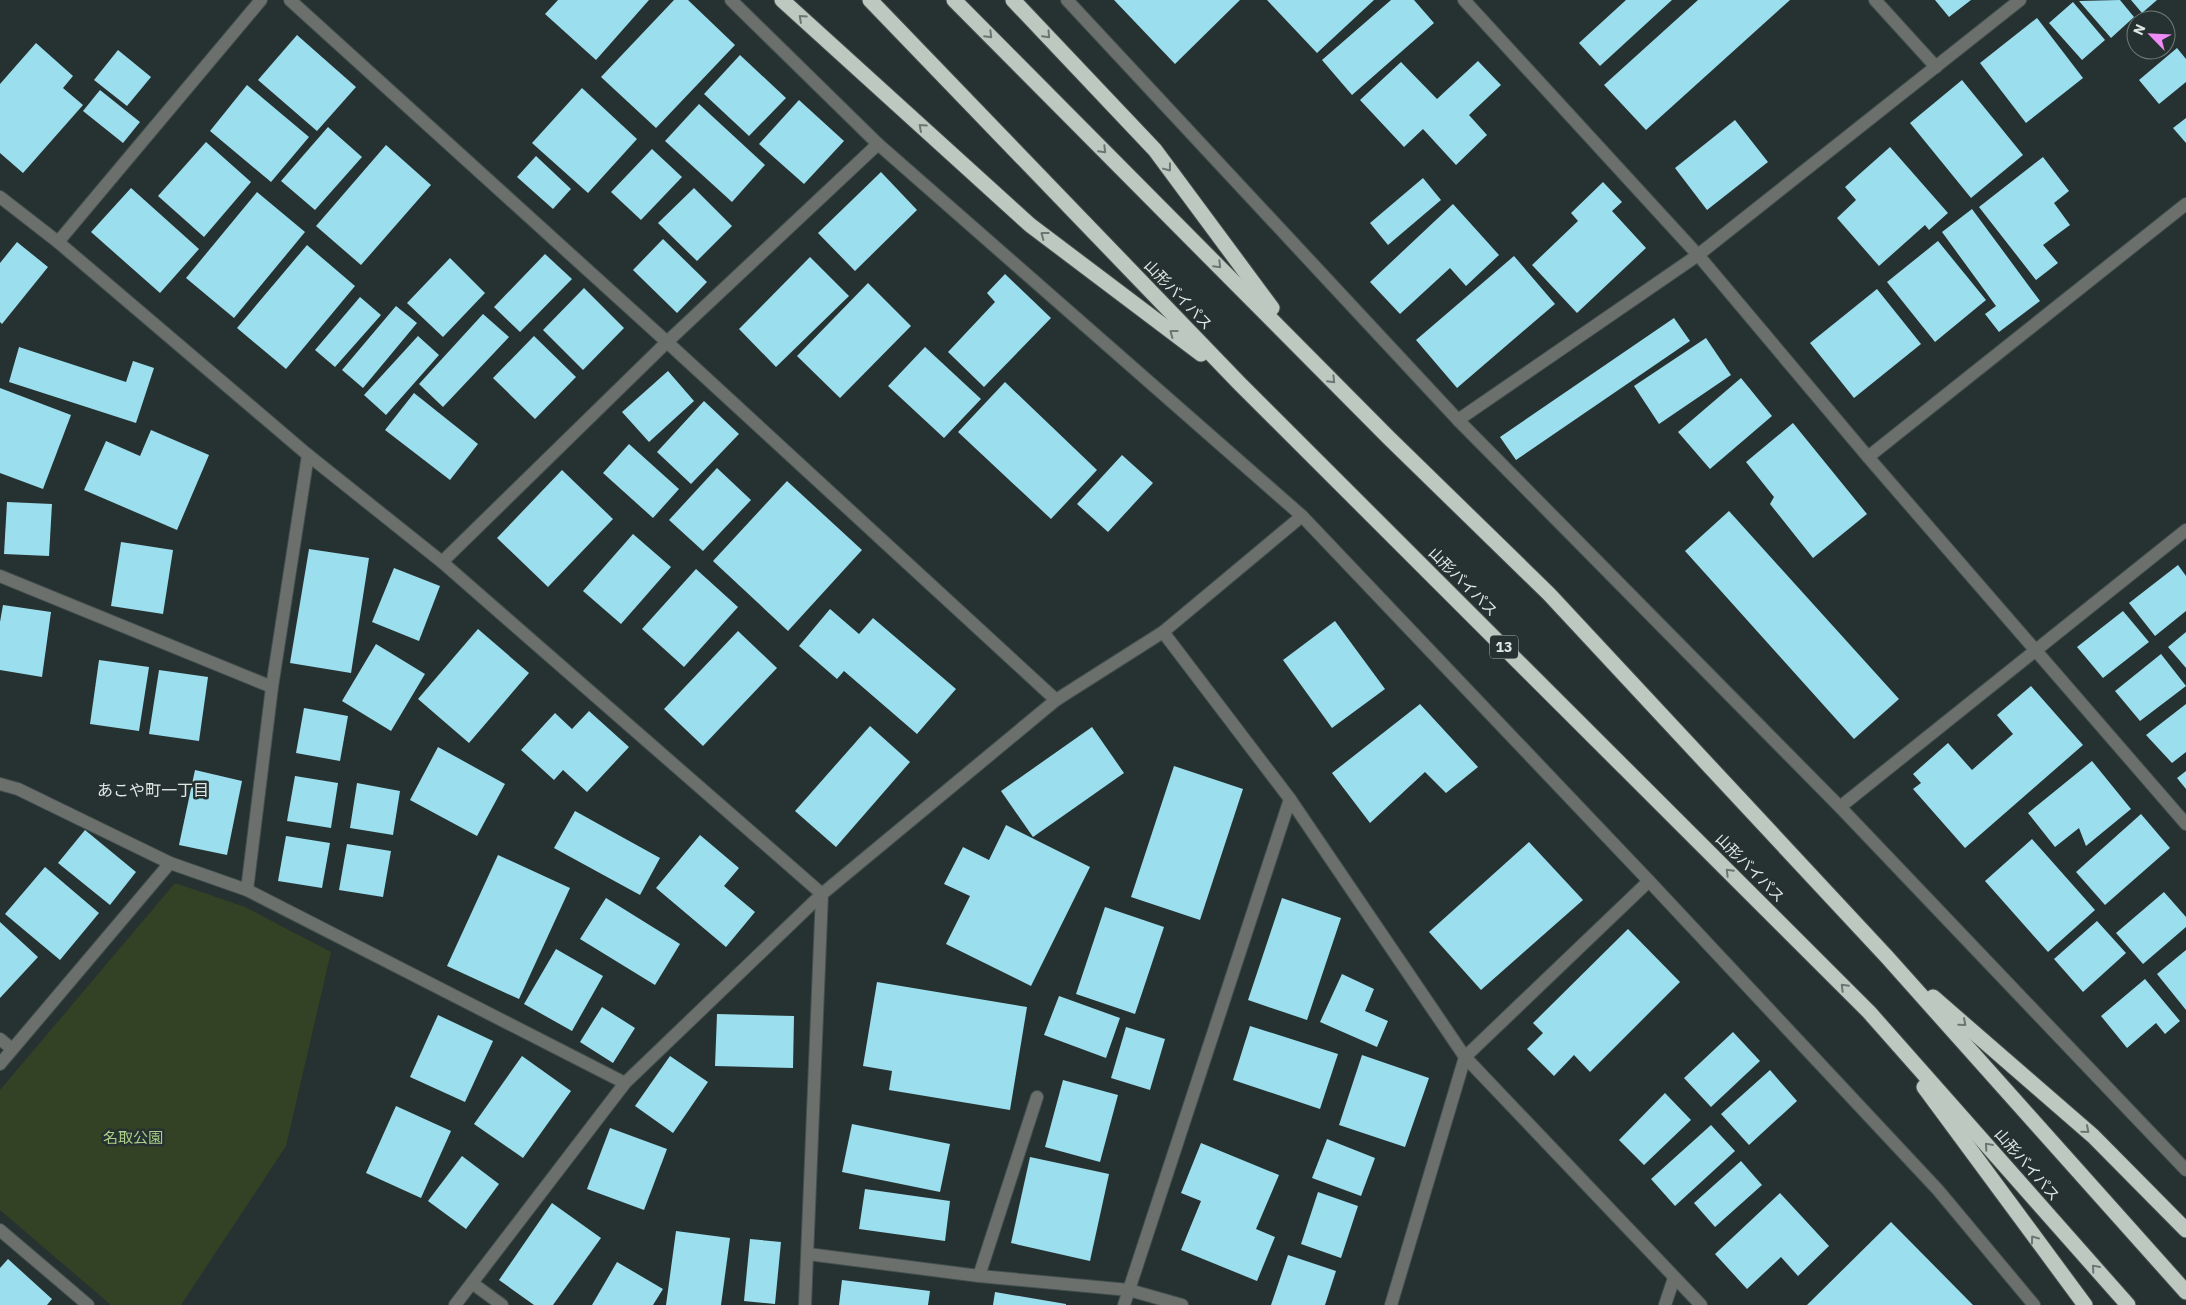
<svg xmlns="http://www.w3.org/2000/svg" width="2186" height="1305" viewBox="0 0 2186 1305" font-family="'IBM Plex Sans','Noto Sans JP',sans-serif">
<rect width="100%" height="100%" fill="#263231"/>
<!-- green -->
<polygon fill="#334125" points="175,883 245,907 331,952 286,1146 181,1305 111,1305 0,1210 0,1090"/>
<!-- building -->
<g fill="#9bdeee">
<polygon points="558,0 649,0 596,60 545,14"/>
<polygon points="674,0 688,0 735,45 656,128 601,77"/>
<polygon points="1114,0 1240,0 1175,64"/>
<polygon points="1267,0 1374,0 1317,53"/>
<polygon points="1391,0 1414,0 1434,23 1352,95 1322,60"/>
<polygon points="1626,0 1672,0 1600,66 1579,43"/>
<polygon points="1698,0 1790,0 1646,130 1604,85"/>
<polygon points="1935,0 1971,0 1949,17"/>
<polygon points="2120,0 2134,17 2111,38 2079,1"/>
<polygon points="2131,0 2157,0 2142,13"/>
<polygon points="2073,2 2105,40 2082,60 2049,23"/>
<polygon points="2037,18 2083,78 2026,123 1980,63"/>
<polygon points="297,35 356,87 317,131 258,80"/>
<polygon points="36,43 73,76 63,88 83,105 23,173 0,153 0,84"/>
<polygon points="2177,48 2186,59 2186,82 2159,104 2139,80"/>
<polygon points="118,50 151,77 127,106 94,80"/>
<polygon points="740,55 786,98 749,136 704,94"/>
<polygon points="1478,61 1501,85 1469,115 1487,135 1456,165 1423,129 1404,147 1360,100 1401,62 1437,99"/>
<polygon points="1962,80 2023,155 1971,198 1910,123"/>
<polygon points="247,85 309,137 271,182 210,131"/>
<polygon points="582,88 637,139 588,193 532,143"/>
<polygon points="100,90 140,122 123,143 83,111"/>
<polygon points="799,100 844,141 804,184 759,144"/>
<polygon points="699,104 765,165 732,202 665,141"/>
<polygon points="2186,118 2186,143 2173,128"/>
<polygon points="1735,120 1768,162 1707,210 1675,168"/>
<polygon points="328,127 362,157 315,210 281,181"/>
<polygon points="206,142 251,182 204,237 158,196"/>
<polygon points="386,145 431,185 361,265 316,226"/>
<polygon points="1890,147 1948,213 1929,230 1925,225 1879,266 1837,218 1856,200 1845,187"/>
<polygon points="652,149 682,177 641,220 611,192"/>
<polygon points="536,156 571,189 553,209 517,177"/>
<polygon points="2043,157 2069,191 2054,203 2070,225 2043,245 2058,263 2036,280 1979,207"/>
<polygon points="881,172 917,210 855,271 818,233"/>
<polygon points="1423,178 1441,200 1388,245 1370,223"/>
<polygon points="1603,182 1622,202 1612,211 1646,248 1577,313 1532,265 1578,221 1571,213"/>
<polygon points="131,188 199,249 160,293 91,232"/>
<polygon points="694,188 732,226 697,261 658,223"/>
<polygon points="257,192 305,232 234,318 186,278"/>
<polygon points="1453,204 1499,255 1466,286 1450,268 1400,314 1370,282"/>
<polygon points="1972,209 2040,301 1999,332 1985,314 1996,306 1942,232"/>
<polygon points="663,239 707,282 677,313 633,270"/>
<polygon points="1938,241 1986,300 1935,342 1887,282"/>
<polygon points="17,242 48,267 2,324 0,322 0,263"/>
<polygon points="307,245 355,286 286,369 237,328"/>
<polygon points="545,254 572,279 520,332 494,307"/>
<polygon points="1514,256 1555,304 1457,388 1416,340"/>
<polygon points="810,257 849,296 776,367 739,329"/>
<polygon points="450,258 485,293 443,337 407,303"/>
<polygon points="1005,274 1051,318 984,387 948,352 995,302 987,293"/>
<polygon points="868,283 911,326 840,398 797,356"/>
<polygon points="584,288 624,328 583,370 543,330"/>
<polygon points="1877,289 1921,344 1854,398 1810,343"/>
<polygon points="360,297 381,315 335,367 315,350"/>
<polygon points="396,306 417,323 363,388 342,370"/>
<polygon points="483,314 509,337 443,407 419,384"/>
<polygon points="1674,318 1690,341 1516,460 1500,437"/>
<polygon points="418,336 439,355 386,415 364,395"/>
<polygon points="534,336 576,377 535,419 493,378"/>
<polygon points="1706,338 1731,375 1659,424 1634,386"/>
<polygon points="19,347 126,382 133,361 154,368 136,423 9,382"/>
<polygon points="925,347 981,399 944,438 888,386"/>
<polygon points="668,371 694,401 649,442 622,412"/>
<polygon points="1741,378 1772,416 1710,469 1678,432"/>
<polygon points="1005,382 1097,470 1051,519 958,432"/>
<polygon points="0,388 71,415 43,489 0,473"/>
<polygon points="414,393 478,444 450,480 385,430"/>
<polygon points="704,401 739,434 691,484 657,452"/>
<polygon points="1793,423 1867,514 1813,558 1770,504 1774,497 1746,462"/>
<polygon points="151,430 209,455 177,530 84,490 106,441 140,456"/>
<polygon points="629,444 679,489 653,518 603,473"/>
<polygon points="1122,455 1153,483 1108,532 1077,504"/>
<polygon points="717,468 751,500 703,551 669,520"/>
<polygon points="562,470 613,519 548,587 497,538"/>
<polygon points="787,481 862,550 788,631 713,561"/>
<polygon points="7,502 52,504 49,556 4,554"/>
<polygon points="1729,511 1899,699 1854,739 1685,551"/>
<polygon points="633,534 671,567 621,624 583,591"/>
<polygon points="121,542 173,550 163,614 111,606"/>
<polygon points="309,549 369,558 351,673 290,663"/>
<polygon points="2178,565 2186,576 2186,611 2155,636 2129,603"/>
<polygon points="394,568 440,586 419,641 372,622"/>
<polygon points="696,569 738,607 684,667 642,629"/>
<polygon points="3,605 51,612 42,677 0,670 0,622"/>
<polygon points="830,609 859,634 873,618 956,689 917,734 844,671 837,679 799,646"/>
<polygon points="2123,611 2149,642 2103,678 2077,647"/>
<polygon points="1335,621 1385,689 1332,728 1283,660"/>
<polygon points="478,629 529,673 469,743 418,699"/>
<polygon points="738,631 777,668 703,746 664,709"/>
<polygon points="2186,632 2186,668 2168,647"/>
<polygon points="376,644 425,674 391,731 342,701"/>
<polygon points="2161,654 2186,686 2140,721 2115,691"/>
<polygon points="99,660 149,667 139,731 90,724"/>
<polygon points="159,670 208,677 199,741 149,734"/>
<polygon points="2031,686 2083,745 1965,848 1913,789 1921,783 1913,774 1948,743 1972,770 2013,734 1997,715"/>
<polygon points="1420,704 1478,767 1446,793 1425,772 1370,823 1332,773"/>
<polygon points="2186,704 2186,752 2172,763 2146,735"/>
<polygon points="304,708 348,716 340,761 296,753"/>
<polygon points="589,711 629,747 587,792 563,770 554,780 521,750 555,713 572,729"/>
<polygon points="870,726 910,762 836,847 795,811"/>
<polygon points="1092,727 1124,773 1033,837 1001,791"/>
<polygon points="438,747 505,784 477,836 410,800"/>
<polygon points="2092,761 2131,809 2086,846 2079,828 2055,847 2028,813"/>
<polygon points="1174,766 1243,789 1200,920 1131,897"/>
<polygon points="195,770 242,781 227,855 179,845"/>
<polygon points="2186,771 2186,789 2177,778"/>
<polygon points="295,776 338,783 331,828 287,821"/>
<polygon points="357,783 400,791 393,835 350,828"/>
<polygon points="575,811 660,858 640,895 554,848"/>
<polygon points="2141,814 2170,848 2105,905 2076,872"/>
<polygon points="1006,825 1090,867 1031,986 946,944 970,896 944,884 963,847 989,860"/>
<polygon points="85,830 136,872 110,905 58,863"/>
<polygon points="700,835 739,868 724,886 755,912 726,947 656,888"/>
<polygon points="286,836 330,843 322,888 278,881"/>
<polygon points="2032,839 2095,910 2048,952 1985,881"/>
<polygon points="1529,842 1583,900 1481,990 1429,932"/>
<polygon points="347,844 391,851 383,897 339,890"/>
<polygon points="498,855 570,888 519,999 447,966"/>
<polygon points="45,867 99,913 60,960 5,914"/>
<polygon points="2164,892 2186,917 2186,927 2143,964 2116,933"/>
<polygon points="606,898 680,944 655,985 580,939"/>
<polygon points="1282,898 1341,918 1307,1020 1248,1000"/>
<polygon points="1105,907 1164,927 1135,1014 1076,994"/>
<polygon points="2097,921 2126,953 2083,992 2054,959"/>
<polygon points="0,922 38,957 0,998"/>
<polygon points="1628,929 1680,982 1590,1072 1574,1055 1554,1076 1527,1049 1543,1033 1533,1023"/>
<polygon points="556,949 603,976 572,1031 524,1004"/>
<polygon points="2186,950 2186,1010 2157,974"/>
<polygon points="1342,974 1374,989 1365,1011 1388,1021 1377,1047 1320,1022"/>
<polygon points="2145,979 2180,1021 2165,1034 2156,1023 2127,1048 2101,1016"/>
<polygon points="877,982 1027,1007 1010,1110 889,1090 892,1071 863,1066"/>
<polygon points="1059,996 1120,1018 1106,1058 1044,1035"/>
<polygon points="602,1007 635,1028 613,1063 580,1042"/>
<polygon points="717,1014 794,1016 793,1068 715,1066"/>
<polygon points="438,1015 493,1041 465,1102 410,1077"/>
<polygon points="1250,1026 1338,1054 1320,1109 1233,1080"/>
<polygon points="1126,1027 1165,1039 1150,1090 1111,1078"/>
<polygon points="1733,1032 1760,1061 1711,1107 1684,1078"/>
<polygon points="1362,1055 1429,1078 1405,1147 1339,1125"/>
<polygon points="522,1056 571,1091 523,1158 474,1124"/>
<polygon points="670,1056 708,1082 673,1133 635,1106"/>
<polygon points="1770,1070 1797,1101 1749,1145 1721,1114"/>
<polygon points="1063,1080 1118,1095 1100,1162 1045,1147"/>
<polygon points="1665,1093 1691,1120 1644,1165 1619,1140"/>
<polygon points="396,1106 451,1131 421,1198 366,1173"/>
<polygon points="852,1124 950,1144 940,1192 842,1172"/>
<polygon points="1711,1125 1735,1151 1675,1206 1651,1179"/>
<polygon points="610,1128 667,1149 644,1210 587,1189"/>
<polygon points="1327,1139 1375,1158 1361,1196 1312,1178"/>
<polygon points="1201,1143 1279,1175 1256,1229 1275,1237 1257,1281 1181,1250 1201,1201 1181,1193"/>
<polygon points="462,1156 499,1184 466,1229 428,1201"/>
<polygon points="1030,1157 1109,1174 1090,1261 1011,1243"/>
<polygon points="1741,1161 1762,1185 1715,1227 1694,1203"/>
<polygon points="865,1189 950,1201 945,1241 859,1229"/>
<polygon points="1318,1192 1358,1206 1341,1258 1301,1244"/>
<polygon points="1780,1193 1829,1246 1798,1276 1781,1257 1747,1289 1715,1254"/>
<polygon points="552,1203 601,1238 553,1305 534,1305 499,1280"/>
<polygon points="1891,1222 1973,1305 1807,1305"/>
<polygon points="676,1231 730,1238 721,1305 666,1305"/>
<polygon points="750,1239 781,1242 775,1304 744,1301"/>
<polygon points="1288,1255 1336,1271 1325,1305 1271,1305"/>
<polygon points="8,1259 52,1299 47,1305 0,1305 0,1268"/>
<polygon points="617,1262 663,1289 653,1305 592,1305"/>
<polygon points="842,1280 930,1291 928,1305 839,1305"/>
<polygon points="995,1292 1066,1304 1066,1305 993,1305"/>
</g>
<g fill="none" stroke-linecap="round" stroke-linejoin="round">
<defs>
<g id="lane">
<polyline points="1464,0 1698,255 1868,457 2186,824"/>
<polyline points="1875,0 1936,67"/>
<polyline points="1868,457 2186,204"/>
<polyline points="0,576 272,687"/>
<polyline points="0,784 18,789 170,863 247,890 625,1083"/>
<polyline points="1840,807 2186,530"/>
<polyline points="247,890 272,687 308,455"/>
<polyline points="0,1039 12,1049"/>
<polyline points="0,1064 170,863"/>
<polyline points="0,1230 88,1305"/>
<polyline points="808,1254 979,1276 1129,1290 1182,1305"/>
<polyline points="979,1276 1037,1097"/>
<polyline points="472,1283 502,1305"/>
<polyline points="455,1305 625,1083 822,894"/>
<polyline points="805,1305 822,894"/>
<polyline points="1124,1305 1290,799"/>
<polyline points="1391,1305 1465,1057 1649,881"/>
</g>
<g id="street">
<polyline points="290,0 667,342 1056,700"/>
<polyline points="731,0 878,144 1302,516 1649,881 1938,1190 2034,1305"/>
<polyline points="1067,0 1458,420 1840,807 2186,1170"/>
<polyline points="0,197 58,242 308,455 442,562 822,894 1056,700 1163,632 1302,516"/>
<polyline points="58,242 261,0"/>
<polyline points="1458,420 1698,255 2020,0"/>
<polyline points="442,562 667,342 878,144"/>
<polyline points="1163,632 1290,799 1465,1057 1701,1305"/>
<polyline points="1665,1305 1674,1278"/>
</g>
<g id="highway">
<polyline points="782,0 1030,225 1201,354"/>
<polyline points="870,0 1240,384 1869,1012 2128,1305"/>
<polyline points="954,0 1389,438 1549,594 1887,957 2186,1292"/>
<polyline points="1013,0 1155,150 1272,308"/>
<polyline points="1933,997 2093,1136 2186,1230"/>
<polyline points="1924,1087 2085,1305"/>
</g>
</defs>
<!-- lane casing -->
<use href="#lane" stroke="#444f4e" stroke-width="14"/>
<!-- street casing -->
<use href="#street" stroke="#444f4e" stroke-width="14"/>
<!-- highway casing -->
<use href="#highway" stroke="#444f4e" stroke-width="17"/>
<!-- lane -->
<use href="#lane" stroke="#6b706d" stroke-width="12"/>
<!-- street -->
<use href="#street" stroke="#6b706d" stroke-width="12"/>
<!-- highway -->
<use href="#highway" stroke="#bdc8c1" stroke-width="15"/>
</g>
<!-- one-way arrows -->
<defs><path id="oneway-chevron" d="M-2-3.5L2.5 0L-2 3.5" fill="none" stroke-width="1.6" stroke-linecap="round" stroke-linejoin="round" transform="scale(1.25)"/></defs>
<g stroke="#6a7672">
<use href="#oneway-chevron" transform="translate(802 18) rotate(-138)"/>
<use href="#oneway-chevron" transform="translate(989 35) rotate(45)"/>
<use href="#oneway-chevron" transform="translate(1047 35) rotate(47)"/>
<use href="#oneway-chevron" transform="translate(922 127) rotate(-138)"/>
<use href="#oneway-chevron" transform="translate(1103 150) rotate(45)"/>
<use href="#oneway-chevron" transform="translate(1168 168) rotate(53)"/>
<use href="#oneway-chevron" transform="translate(1044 235) rotate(-143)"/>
<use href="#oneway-chevron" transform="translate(1218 265) rotate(45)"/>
<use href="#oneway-chevron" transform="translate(1173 333) rotate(-143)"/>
<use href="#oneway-chevron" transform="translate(1332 380) rotate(46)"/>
<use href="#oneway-chevron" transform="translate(1729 872) rotate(-135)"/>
<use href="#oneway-chevron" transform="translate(1844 987) rotate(-135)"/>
<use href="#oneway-chevron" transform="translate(1963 1023) rotate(41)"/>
<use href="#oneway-chevron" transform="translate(2086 1130) rotate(41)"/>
<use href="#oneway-chevron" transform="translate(1988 1146) rotate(-131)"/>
<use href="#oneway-chevron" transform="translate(2034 1239) rotate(-126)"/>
<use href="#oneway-chevron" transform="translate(2095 1268) rotate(-131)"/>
</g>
<g text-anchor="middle" stroke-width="5" stroke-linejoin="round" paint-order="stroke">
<!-- shield labels -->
<rect fill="#263231" stroke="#a8b1b0" stroke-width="1" x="1490" y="635.5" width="28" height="23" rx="4"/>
<g font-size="14" font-weight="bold" fill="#e0e8e6">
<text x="1504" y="652">13</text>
</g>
<!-- street labels -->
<g font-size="15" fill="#e0e8e6" stroke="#263231">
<text transform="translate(1178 295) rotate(46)" y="5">山形バイパス</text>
<text transform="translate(1463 582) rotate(45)" y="5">山形バイパス</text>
<text transform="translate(1750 868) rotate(45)" y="5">山形バイパス</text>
<text transform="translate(2027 1165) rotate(49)" y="5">山形バイパス</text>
</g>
<!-- park labels -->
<g font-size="15" fill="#abce88" stroke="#263231">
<text x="133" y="1143">名取公園</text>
</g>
<!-- neighbourhood labels -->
<g font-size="16" fill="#e0e8e6" stroke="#263231">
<text x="153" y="796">あこや町一丁目</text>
</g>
</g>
<!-- north arrow -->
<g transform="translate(2151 35) rotate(294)"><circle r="24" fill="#263231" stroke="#707b79"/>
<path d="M0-4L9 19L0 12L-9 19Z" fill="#ef8bf7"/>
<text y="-8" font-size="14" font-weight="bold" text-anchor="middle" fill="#e0e8e6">N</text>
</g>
</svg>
